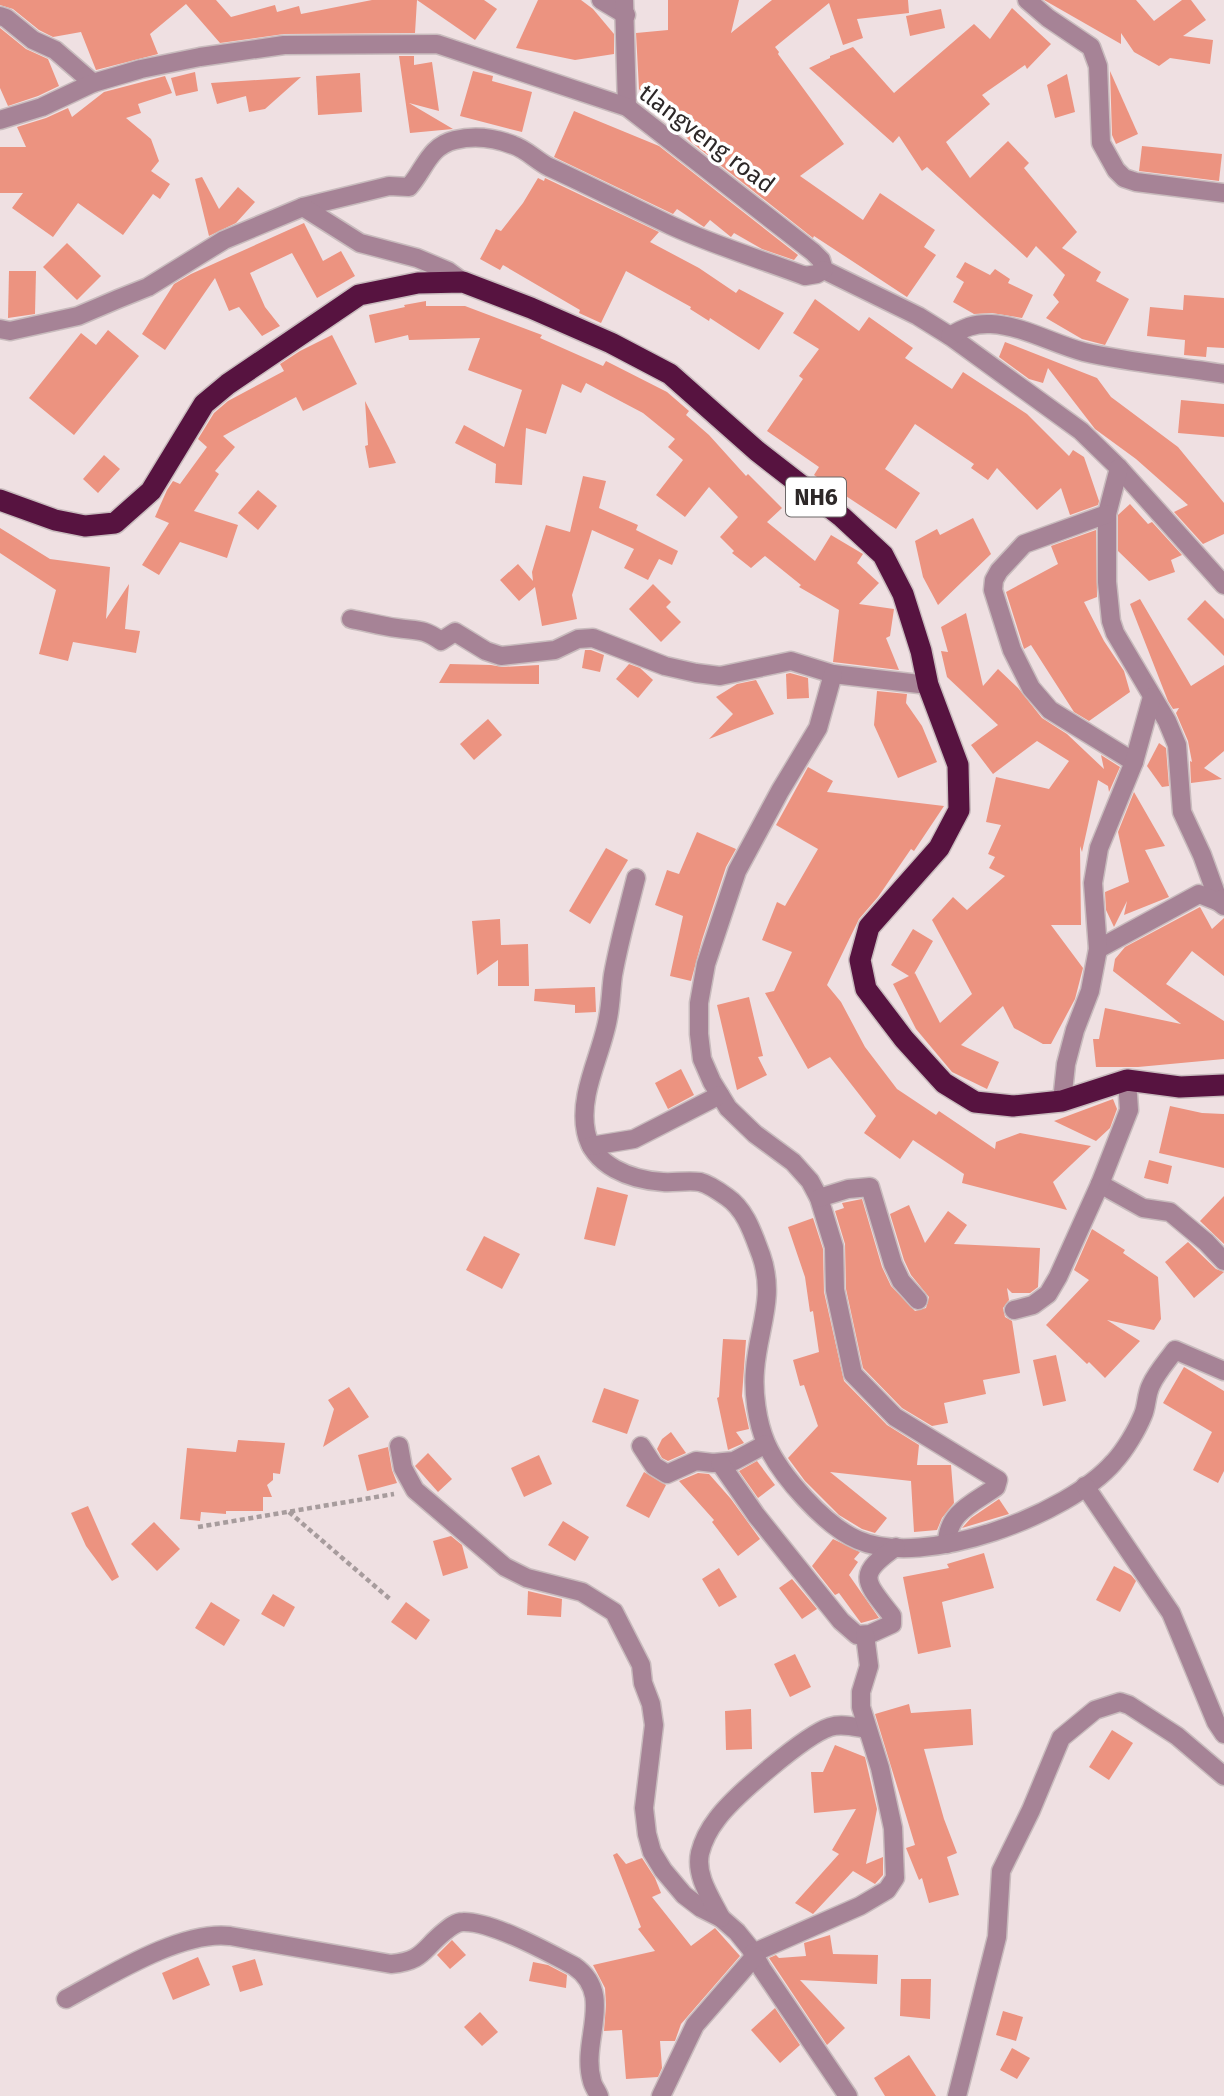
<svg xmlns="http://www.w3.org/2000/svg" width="1224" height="2096" viewBox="0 0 1224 2096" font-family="'Fira Sans',sans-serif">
<rect width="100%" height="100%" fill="#efe0e2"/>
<!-- building -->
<g fill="#ec9380">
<polygon points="0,0 216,0 231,17 275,5 277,12 299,6 301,14 372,0 417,0 415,33 284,34 220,43 186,4 150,34 158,54 96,70 81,32 53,37 39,30 13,9 0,5"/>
<polygon points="417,0 484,0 497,9 475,40"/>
<polygon points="538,0 581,0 593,9 614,34 614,54 575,60 516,48"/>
<polygon points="668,0 739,0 731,33 772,0 908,0 909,13 857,19 863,38 843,45 829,3 775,47 779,52 778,54 844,144 800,176 863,220 880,193 935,230 924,247 936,255 907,297 814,236 813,238 691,142 677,128 686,119 658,89 648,99 639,89 636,33 668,30"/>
<polygon points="1044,0 1136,0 1154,21 1182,0 1191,0 1206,20 1183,36 1213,40 1210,64 1170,58 1159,66 1134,52 1121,33 1121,44"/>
<polygon points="1012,8 1051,44 1027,69 1025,65 982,95 990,104 946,142 970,178 1008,141 1029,163 1024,168 1077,232 1062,248 1101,272 1096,281 1129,299 1105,345 1082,339 1046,318 1059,302 1053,295 1065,275 1036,246 1027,258 927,167 922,171 899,136 893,143 809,68 830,58 830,56 853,47 894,93 974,24 990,39"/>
<polygon points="941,9 945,28 910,36 906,16"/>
<polygon points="0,28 26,49 48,59 59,86 38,96 8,106 0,88"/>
<polygon points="399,56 414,56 414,65 432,62 439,111 409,103 453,129 410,133"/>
<polygon points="473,71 493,76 492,81 532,92 522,132 460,116"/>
<polygon points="1110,71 1138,134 1116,144 1112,135"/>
<polygon points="195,72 198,91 176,96 171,78"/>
<polygon points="360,73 362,112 318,115 316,76"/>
<polygon points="1067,74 1075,112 1055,118 1047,85"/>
<polygon points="165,76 172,93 138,104 141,113 126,118 151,139 159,161 151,171 170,184 160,199 153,194 123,235 78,203 53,237 12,208 23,193 0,193 0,147 26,147 17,127 46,118 68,108 72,117 104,92"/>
<polygon points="301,77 265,109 249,112 246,96 217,104 211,83"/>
<polygon points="574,111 659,146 798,255 794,260 762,249 734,233 731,237 710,220 704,227 677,209 673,214 554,157"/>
<polygon points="1142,146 1222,154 1219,181 1139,171"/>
<polygon points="202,177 219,209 238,187 255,202 236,223 209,236 195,179"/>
<polygon points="538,178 544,181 545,178 659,232 650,242 699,268 736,293 739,289 784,313 759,350 710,318 709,321 690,309 691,307 626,271 601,323 579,313 580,310 503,265 500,270 480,259 496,229 501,231 523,203"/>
<polygon points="304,223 323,261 341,251 355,276 317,298 292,253 250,273 265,307 280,326 262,336 239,307 229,311 215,278 165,350 142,334 174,284 191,274"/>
<polygon points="67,243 101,276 77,300 43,267"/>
<polygon points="965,262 990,275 995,269 1010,279 1008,283 1033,295 1022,318 992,313 974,314 953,302 964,282 956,277"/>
<polygon points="9,271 36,271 35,314 8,318"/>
<polygon points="1184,295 1224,298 1224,348 1207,347 1206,357 1184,355 1185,340 1147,336 1150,307 1183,310"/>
<polygon points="815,299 859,331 869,317 913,348 905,358 952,389 963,372 1027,414 1069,456 1073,450 1084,457 1099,501 1098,505 1070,515 1061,488 1037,510 997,468 988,480 971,468 974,464 915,424 885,469 920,493 896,529 814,475 819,467 767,431 803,379 799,376 819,349 793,333"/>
<polygon points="426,301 426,306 465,306 542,335 540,338 603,366 606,361 667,392 689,411 686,415 709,435 746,476 748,474 782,508 767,522 815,561 831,535 863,554 857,563 879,583 859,604 894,609 890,636 886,638 899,670 833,662 839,610 799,587 801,585 765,556 751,568 732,553 734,551 720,537 738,517 709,487 685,517 656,495 683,460 668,447 675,439 643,413 586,383 581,393 562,384 546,434 526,428 522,485 495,483 496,464 455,443 464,425 504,447 522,390 468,370 480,338 409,340 408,335 375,343 369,315 405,307 404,305"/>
<polygon points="108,330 139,356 74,435 29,398 81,333 96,345"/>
<polygon points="332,335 357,384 303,411 296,397 223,436 235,447 215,471 219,474 194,511 238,525 227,558 180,542 159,575 142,565 169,523 155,517 167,490 173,481 180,484 207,447 198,439 214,413 228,401 284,371 280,364 300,351"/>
<polygon points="1005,342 1097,378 1111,397 1178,447 1224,503 1224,534 1203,544 1174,512 1188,505 1136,459 1095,429 1048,368 1043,383 1029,379 999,357"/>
<polygon points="1181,400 1224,404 1224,437 1178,433"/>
<polygon points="365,401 389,448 396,463 369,468 365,446 368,445"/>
<polygon points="104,455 120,469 98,493 83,479"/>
<polygon points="583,476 606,481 599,508 638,525 636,530 678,551 672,565 659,559 648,580 624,568 634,549 592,530 572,595 577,619 542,626 535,587 519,601 500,580 518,564 533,581 532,572 546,525 570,532"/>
<polygon points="258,490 277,506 258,530 238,513"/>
<polygon points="1130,504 1148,524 1152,522 1182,555 1171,560 1175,572 1149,581 1118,551 1118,515"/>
<polygon points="973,518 991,554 938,605 923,577 915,541 937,529 940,535"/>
<polygon points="0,528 50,559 110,567 106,619 129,584 125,629 140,631 136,653 73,642 68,661 39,654 56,590 0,553"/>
<polygon points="1096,530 1097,597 1084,602 1104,641 1124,671 1130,692 1089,721 1074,712 1031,645 1024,649 1006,592 1058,564 1051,546"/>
<polygon points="653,584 671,602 666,607 681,622 661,642 629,609"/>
<polygon points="1140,599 1191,686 1224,665 1224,751 1204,768 1222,779 1191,783 1190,761 1192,762 1188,741 1176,713 1179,708 1173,709 1168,701 1130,604"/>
<polygon points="1205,600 1224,619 1224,656 1187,619"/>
<polygon points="966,613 983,686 998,669 1018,688 1042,718 1067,734 1104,769 1101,755 1120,767 1109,792 1108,786 1098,780 1082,852 1080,846 1081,925 1051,925 1083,968 1075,999 1051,1044 1043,1044 1014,1028 1003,1006 961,1045 999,1062 987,1089 952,1072 916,1029 893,984 909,976 891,965 913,929 933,941 914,974 915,973 940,1023 972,994 932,920 953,897 967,910 1005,876 989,868 995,857 988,854 1001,825 986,822 996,777 1049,789 1069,761 1037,741 993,774 971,745 998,725 947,677 941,651 948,652 941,627"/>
<polygon points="585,650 591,650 604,655 600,672 582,668"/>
<polygon points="450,664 491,665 502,667 539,665 539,684 439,683"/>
<polygon points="629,664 640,668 653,680 638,698 616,679"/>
<polygon points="790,673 808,678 809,698 787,699 786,674"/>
<polygon points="756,680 774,714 709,739 733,714 716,697 737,684"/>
<polygon points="877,691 907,694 906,703 922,726 937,762 898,778 874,725"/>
<polygon points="488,719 502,735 474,760 460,744"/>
<polygon points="1159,743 1166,748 1169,786 1162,787 1147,766"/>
<polygon points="808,767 833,781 827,792 944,806 914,851 911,849 878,897 859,919 827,985 841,1002 865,1047 897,1089 936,1115 939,1111 995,1149 996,1142 1020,1133 1091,1146 1053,1182 1067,1210 962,1183 964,1174 913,1140 900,1159 864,1133 876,1116 830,1057 808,1069 765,993 774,991 792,952 762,940 777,902 785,906 818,849 776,825"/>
<polygon points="1134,792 1165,846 1145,850 1169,897 1124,915 1127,901 1114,927 1106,910 1105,892 1129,882 1118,832"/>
<polygon points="697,832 736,849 726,867 702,940 691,981 670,976 683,916 655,905 667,870 679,874"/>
<polygon points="606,848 628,860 590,924 569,911"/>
<polygon points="1200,907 1212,929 1224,918 1224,976 1192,951 1166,984 1224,1021 1224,1059 1138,1067 1096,1067 1093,1039 1099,1039 1105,1008 1181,1024 1113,971 1115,959 1125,947"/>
<polygon points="500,919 501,945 528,944 529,986 498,986 498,960 477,975 472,921"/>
<polygon points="595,987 596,1012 575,1013 575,1005 534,1001 535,989"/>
<polygon points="749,997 763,1056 758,1057 767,1075 737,1090 717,1005"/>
<polygon points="681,1069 694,1095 668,1109 655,1083"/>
<polygon points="1113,1099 1117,1109 1110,1128 1096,1141 1054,1121"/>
<polygon points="1170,1106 1202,1113 1224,1114 1224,1168 1159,1153"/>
<polygon points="1149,1160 1172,1166 1168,1184 1144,1178"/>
<polygon points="597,1187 628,1195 615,1246 584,1239"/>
<polygon points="1224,1196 1224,1244 1200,1221"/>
<polygon points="862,1199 882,1267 891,1286 915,1311 926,1308 929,1297 911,1275 904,1260 890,1214 909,1205 925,1243 948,1211 967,1225 954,1244 1040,1248 1038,1287 1030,1293 1012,1293 1007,1288 1009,1300 1003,1308 1005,1317 1012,1321 1020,1373 983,1380 986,1394 944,1403 948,1423 932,1426 902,1408 863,1368 846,1289 845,1244 835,1211 844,1208 842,1203"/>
<polygon points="813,1218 823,1249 824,1292 844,1381 887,1425 919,1445 917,1465 951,1465 954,1503 942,1518 937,1530 914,1532 911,1481 830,1472 887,1518 875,1533 862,1529 839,1515 805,1481 788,1458 818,1426 804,1385 800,1386 793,1360 819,1352 813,1311 810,1312 805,1277 788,1227"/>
<polygon points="1092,1229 1125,1250 1123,1253 1158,1277 1161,1319 1154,1330 1107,1320 1140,1341 1105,1378 1089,1362 1087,1364 1046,1325 1089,1280 1074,1270"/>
<polygon points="484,1236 520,1254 502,1289 466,1270"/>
<polygon points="1188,1242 1216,1269 1224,1272 1194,1298 1165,1262"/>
<polygon points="723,1339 746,1340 742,1396 749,1429 736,1432 744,1443 728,1450 717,1398 719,1397"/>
<polygon points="1056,1355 1066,1401 1043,1406 1033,1360"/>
<polygon points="1184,1367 1224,1391 1224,1471 1218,1483 1193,1470 1212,1432 1163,1403"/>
<polygon points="349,1387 369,1417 323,1447 334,1409 328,1400"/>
<polygon points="604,1388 639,1400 627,1434 592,1422"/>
<polygon points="671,1432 686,1453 668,1461 662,1458 657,1449 662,1439"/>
<polygon points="238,1440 285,1443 280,1474 273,1473 273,1480 267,1485 272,1497 263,1497 263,1511 226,1511 226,1514 201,1512 200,1521 180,1519 187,1448 236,1452"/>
<polygon points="388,1447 392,1470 397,1483 367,1491 358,1455"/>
<polygon points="428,1453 452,1479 438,1492 415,1466"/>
<polygon points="539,1455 552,1484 524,1497 511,1468"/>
<polygon points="757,1461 775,1485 758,1498 739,1471"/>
<polygon points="644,1472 666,1485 649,1518 626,1506"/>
<polygon points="698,1473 709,1474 731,1499 760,1539 738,1556 712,1522 714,1520 679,1481"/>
<polygon points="999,1499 1009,1514 962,1528 971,1518"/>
<polygon points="88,1506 119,1577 112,1581 86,1546 71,1513"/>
<polygon points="563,1521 589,1537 575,1561 548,1545"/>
<polygon points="154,1522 180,1549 157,1571 131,1544"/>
<polygon points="451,1536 462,1545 468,1568 443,1576 433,1541"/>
<polygon points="833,1539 860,1552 854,1559 858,1562 849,1575 879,1618 861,1623 839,1593 835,1595 812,1566"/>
<polygon points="984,1553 994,1588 942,1602 951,1647 918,1654 903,1577 949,1568 947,1564"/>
<polygon points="1114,1566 1131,1575 1136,1581 1120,1612 1096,1600"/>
<polygon points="719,1568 737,1597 719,1607 702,1579"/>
<polygon points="792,1579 817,1609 802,1619 779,1588"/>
<polygon points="528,1591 562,1599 561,1617 527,1615"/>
<polygon points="273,1594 295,1607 284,1627 261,1614"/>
<polygon points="211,1602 240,1620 224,1646 195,1628"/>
<polygon points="406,1602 430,1620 416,1640 391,1622"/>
<polygon points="795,1654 811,1687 790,1697 774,1664"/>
<polygon points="909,1704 911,1713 971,1709 973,1745 924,1749 944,1819 957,1853 947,1857 959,1895 929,1903 922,1878 919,1880 906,1848 915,1845 875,1714"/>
<polygon points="751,1709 752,1749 726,1750 725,1711"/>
<polygon points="1112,1730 1133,1743 1109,1780 1089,1767"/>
<polygon points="835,1745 865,1757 877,1809 866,1864 883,1857 883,1875 875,1884 853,1871 813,1914 795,1903 839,1854 832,1850 856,1809 814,1813 811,1772 823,1772"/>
<polygon points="617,1853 626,1864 642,1858 655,1878 661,1893 652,1897 691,1946 715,1928 740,1956 681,2024 675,2041 660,2041 662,2068 658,2077 626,2079 622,2030 604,2031 606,2005 605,1988 593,1965 655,1951 638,1929 641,1927 613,1855"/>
<polygon points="830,1935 833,1954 878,1955 877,1984 800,1980 845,2028 827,2045 769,1958 776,1955 779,1958 806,1956 804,1943"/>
<polygon points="452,1940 466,1955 450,1969 437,1955"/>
<polygon points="198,1957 210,1985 173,2000 162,1973"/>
<polygon points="255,1959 263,1985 240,1992 232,1966"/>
<polygon points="533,1962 548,1965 567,1975 566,1988 529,1981"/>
<polygon points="901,1979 931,1979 930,2019 900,2016"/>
<polygon points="775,2008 800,2045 780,2063 751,2030"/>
<polygon points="1003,2011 1023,2017 1016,2041 996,2035"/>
<polygon points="480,2012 498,2032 482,2046 464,2027"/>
<polygon points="1012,2048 1030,2058 1017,2079 1000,2070"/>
<polygon points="909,2055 936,2096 885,2096 874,2078"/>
</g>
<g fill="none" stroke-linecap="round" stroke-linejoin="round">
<defs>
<g id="minor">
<polyline points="601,0 626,15"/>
<polyline points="624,0 627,107"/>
<polyline points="1027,0 1048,18 1091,47 1098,66 1101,143 1116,170 1124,178 1136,182 1224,193"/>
<polyline points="0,16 6,18 33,40 55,50 93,83"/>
<polyline points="0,120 42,107 93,83 141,69 200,57 284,45 437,44 627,107 813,252 821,260 824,270 918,316 950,336 1081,431 1119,468 1224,585"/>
<path d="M303,207L389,186L409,187C425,169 429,146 455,140C475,135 495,138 513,145C526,149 537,161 549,167C590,186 630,206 670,225C713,245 760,259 805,276L817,274L824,270"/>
<polyline points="0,329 10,331 78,316 118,299 148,287 224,240 303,207 360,243 417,258 448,271 463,282"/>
<path d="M950,336C964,328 974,323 991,324C1024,326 1053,344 1084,352C1130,363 1177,366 1224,374"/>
<polyline points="1119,468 1107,514 1107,582 1111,621 1115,633 1167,721 1177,745 1182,812 1202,855 1219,902 1224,906"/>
<polyline points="1107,514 1024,544 999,571 994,580 993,590 1012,650 1031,688 1050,710 1134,762"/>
<path d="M351,619C367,622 382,626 397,628C417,631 423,628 441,641L455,632L486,651L501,656L555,650L578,639L593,638L665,666L696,673L720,676L791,661L833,674L928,685"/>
<path d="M833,674L818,728L780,791L737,871L706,964L699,1003V1034L702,1059L712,1082L728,1108L755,1134L793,1162L810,1181L819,1198L834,1247L835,1290L853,1374L895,1417L998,1480L996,1487C974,1503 947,1512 947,1544"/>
<path d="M636,878C628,910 619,942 613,975C611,989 611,1003 608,1018C602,1054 578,1094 586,1132C593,1166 631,1180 663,1182C674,1183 688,1180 700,1182C708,1184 720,1192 727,1197C746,1210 753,1234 761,1255C776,1298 758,1328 755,1370C753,1392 757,1422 766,1443C780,1475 825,1526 858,1540C924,1569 1068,1515 1114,1462C1125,1450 1137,1430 1143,1415C1147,1406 1146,1395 1151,1385C1157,1372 1167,1361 1175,1350L1224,1371"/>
<polyline points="1098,949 1199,894 1219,902 1224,898"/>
<polyline points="1062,1101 1066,1064 1075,1030 1090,991 1098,949 1093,883 1099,848 1134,762 1152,697"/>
<polyline points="591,1146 634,1139 720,1095"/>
<polyline points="1100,1184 1143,1208 1170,1212 1206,1242 1224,1261"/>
<polyline points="819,1198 848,1189 870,1187 893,1264 901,1281 918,1300"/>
<polyline points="1014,1310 1033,1305 1048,1294 1058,1277 1100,1184 1129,1110 1127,1080"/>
<polyline points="399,1446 403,1468 415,1490 505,1567 527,1578 582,1592 614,1612 641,1665 643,1683 651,1704 654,1725 644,1808 647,1834 652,1852 663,1870 684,1895 701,1908 721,1918 737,1932 750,1948 762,1969 848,2096"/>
<polyline points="641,1446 654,1466 667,1474 696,1461 713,1463 734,1461 766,1444"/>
<path d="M720,1463L756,1515L841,1621L857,1635L870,1634L892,1624V1616C864,1580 856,1575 896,1547"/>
<polyline points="1085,1486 1171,1613 1216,1722 1224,1734"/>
<path d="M721,1918C711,1898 695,1876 700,1853C703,1841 710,1828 717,1819C733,1797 805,1735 830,1727C842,1723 855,1727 867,1729"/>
<polyline points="753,1953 860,1906 887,1890 895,1878 893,1828 880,1768 861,1707 861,1692 869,1666 865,1635"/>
<path d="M66,1999C109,1976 181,1930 230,1936L391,1964C423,1961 422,1950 444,1932C450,1927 456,1922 463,1922C491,1921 548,1952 574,1966C616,1995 580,2040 592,2081C593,2086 597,2091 599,2096"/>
<polyline points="661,2096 695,2025 755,1956"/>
<polyline points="957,2096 997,1937 1001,1871 1031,1810 1061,1738 1095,1710 1120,1702 1129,1705 1177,1736 1224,1776"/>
</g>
<polyline id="highway" points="0,500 55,520 85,526 115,523 151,491 204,404 228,384 359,295 418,283 463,282 531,308 611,343 670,374 757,451 842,517 883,555 903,594 921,651 928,685 958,765 959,810 939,848 869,927 860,960 866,989 904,1039 944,1083 975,1102 1013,1106 1062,1101 1127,1080 1180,1087 1224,1085"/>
</defs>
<!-- minor casing -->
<use href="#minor" stroke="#c8bbbd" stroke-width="21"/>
<!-- highway casing -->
<use href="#highway" stroke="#c8bbbd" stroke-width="24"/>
<!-- path -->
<g stroke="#a79c9d" stroke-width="4.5" stroke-dasharray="5 3.5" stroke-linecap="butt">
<polyline points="289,1512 391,1600"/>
<polyline points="198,1527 394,1494"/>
</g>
<!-- minor -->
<use href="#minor" stroke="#a68396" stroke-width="18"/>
<!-- highway -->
<use href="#highway" stroke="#571340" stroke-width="21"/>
</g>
<g text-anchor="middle" stroke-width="7" stroke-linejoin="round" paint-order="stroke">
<!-- shield labels -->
<rect fill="#fff" stroke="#6c6868" stroke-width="2" x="786" y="477.5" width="60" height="39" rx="5"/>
<g font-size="23" font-weight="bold" fill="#2d2828">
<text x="816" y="505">NH6</text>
</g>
<!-- street labels -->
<g font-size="24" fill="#2d2828" stroke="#fff">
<text transform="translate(707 139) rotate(37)" y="8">tlangveng road</text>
</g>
</g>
</svg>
